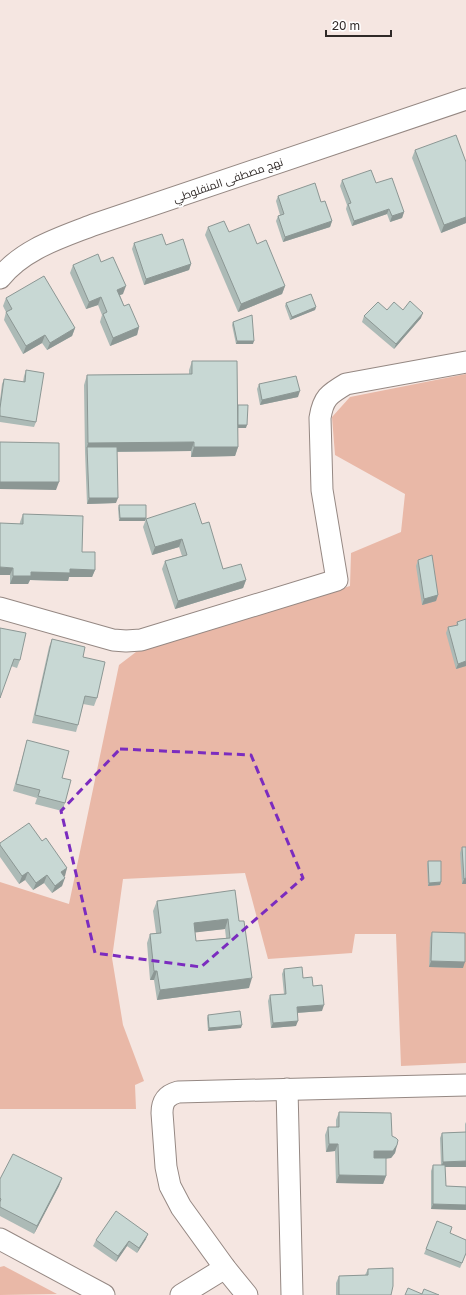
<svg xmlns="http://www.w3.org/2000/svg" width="466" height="1295" viewBox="0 0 466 1295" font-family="'Golos Text',Cairo,sans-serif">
<rect width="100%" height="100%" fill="#f5e6e1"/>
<!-- green -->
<g fill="#e9b8a7">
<polygon points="466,374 466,1063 401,1066 396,934 355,934 352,953 268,959 245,873 123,879 112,958 123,1025 144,1081 135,1085 136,1109 0,1109 0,882 69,904 119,665 136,652 350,586 351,553 401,532 405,494 335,455 332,417 350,397"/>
<polygon points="4,1266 57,1294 0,1295 0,1267"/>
</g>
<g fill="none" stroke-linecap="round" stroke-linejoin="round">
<defs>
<g id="street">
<path d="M0,278C23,249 60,238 93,225L466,99"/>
<path d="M0,608L113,640L126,641L141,640L337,580L322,490L320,418C323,398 329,394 346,384L466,362"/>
<polyline points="287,1089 292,1295"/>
<polyline points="0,1239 104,1295"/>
<polyline points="181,1295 225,1268"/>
<path d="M247,1295L225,1268L181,1207L170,1186L166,1167L162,1113C162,1101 167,1095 178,1092L466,1085"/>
</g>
</defs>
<!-- street casing -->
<use href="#street" stroke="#958883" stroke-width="23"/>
<!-- street -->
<use href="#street" stroke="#fff" stroke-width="21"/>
</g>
<!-- wall -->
<g fill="#acbab6" fill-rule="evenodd">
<polygon points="415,150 466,162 466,223 441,233 412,158"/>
<polygon points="342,180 376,183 404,212 402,218 390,222 387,214 352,226 346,209 347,205 340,186"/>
<polygon points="278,196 321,202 332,221 330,227 283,242 276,221 278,216 280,215 276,201"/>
<polygon points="208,227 229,232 257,244 285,286 282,294 238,312 205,235"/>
<polygon points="134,243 166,245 191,264 189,270 144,285 132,249"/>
<polygon points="101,262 123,294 120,295 124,306 139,327 137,335 110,346 100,322 102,315 98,305 86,309 70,273 73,265"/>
<polygon points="6,298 75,328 72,336 47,350 42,343 23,354 4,320 6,312 3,306"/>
<polygon points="286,303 316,307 315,310 290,320 285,306"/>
<polygon points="387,310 403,310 421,318 394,349 362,322 364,316"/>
<polygon points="233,322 253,344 236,344 232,325"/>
<polygon points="192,361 238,405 246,428 238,428 238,447 235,456 191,457 191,451 117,452 116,503 87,504 85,452 84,385 87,375 189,374 189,370"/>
<polygon points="26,370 36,422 34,427 0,422 0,400 2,384 4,379 23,382 24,376"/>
<polygon points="259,384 298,397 260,405 257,389"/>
<polygon points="119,505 146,518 145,521 119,521 118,508"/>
<polygon points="23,514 82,552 95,570 92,577 69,577 68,581 30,580 28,584 10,584 10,575 20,522"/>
<polygon points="146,519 202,524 223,569 246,580 243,588 175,609 162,569 165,561 182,556 179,547 152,555 143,527"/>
<polygon points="418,560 438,595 436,601 422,605 416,566"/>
<polygon points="457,622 466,666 456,669 446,633 448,627 456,626"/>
<polygon points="0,628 20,660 17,668 11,666"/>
<polygon points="52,639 83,657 97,698 94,706 83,704 78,725 76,732 32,723 49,647"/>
<polygon points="27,740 62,778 65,803 62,811 35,804 37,798 13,791 25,748"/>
<polygon points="42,841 67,868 64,876 62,886 52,893 44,883 33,890 25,880 19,884 0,857 0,843"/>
<polygon points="462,847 466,884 462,884 460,853"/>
<polygon points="428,861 441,882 440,885 428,886 427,864"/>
<path d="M157,901L239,921L249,988L157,1000L154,980H150L147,943L150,934L156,933L153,911ZM225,929L226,938L196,941L195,932Z"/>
<polygon points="432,932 463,968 429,967 430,938"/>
<polygon points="284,969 303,978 313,986 322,1011 297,1013 296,1026 271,1028 268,1001 270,995 284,994 282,974"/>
<polygon points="208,1015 241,1028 208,1031 207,1018"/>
<polygon points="339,1112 392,1136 397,1145 395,1153 391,1158 386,1159 386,1176 383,1184 336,1183 335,1151 326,1152 325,1135 328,1127 336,1127 336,1120"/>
<polygon points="466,1122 466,1167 445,1167 446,1186 466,1187 466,1210 431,1209 431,1171 433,1165 441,1165 440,1138 442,1133 465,1132 465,1124"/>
<polygon points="62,1178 59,1186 34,1234 0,1216 0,1179"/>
<polygon points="437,1221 450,1233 466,1254 460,1268 424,1254"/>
<polygon points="146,1239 137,1253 127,1246 116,1262 93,1246 96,1240"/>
<polygon points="368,1269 391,1295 336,1295 336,1283 339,1276 365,1275"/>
</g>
<!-- shaded-wall -->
<g fill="#8c9794">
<polygon points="389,209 387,214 352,226 354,221"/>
<polygon points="404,212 402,218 390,222 392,216"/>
<polygon points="466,217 466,223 441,233 444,225"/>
<polygon points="332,221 330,227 283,242 285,237"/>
<polygon points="191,264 189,270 144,285 146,279"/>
<polygon points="126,286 123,294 114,297 117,290"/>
<polygon points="285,286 282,294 238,312 241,304"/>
<polygon points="101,297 98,305 86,309 89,302"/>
<polygon points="316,307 315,310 290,320 292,317"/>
<polygon points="423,313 421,318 394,349 396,344"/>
<polygon points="139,327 137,335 110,346 113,338"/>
<polygon points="75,328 72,336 47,350 50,343"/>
<polygon points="45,335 42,343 23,354 26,346"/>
<polygon points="237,341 254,341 253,344 236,344"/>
<polygon points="300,391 298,397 260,405 262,400"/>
<polygon points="236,425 247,425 246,428 234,428"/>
<polygon points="194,442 191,451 87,452 87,447 88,443"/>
<polygon points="194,447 238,447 235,456 191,457"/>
<polygon points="0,482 59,482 56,490 0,489"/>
<polygon points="89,498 118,498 116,503 87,504"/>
<polygon points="120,518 146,518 145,521 119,521"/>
<polygon points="182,539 179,547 152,555 155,547"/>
<polygon points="0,567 13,568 10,575 0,575"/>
<polygon points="70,569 95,570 92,577 69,577 68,581 30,580 28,584 10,584 13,576 31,572"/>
<polygon points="246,580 243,588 175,609 178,601"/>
<polygon points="438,595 436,601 422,605 424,599"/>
<polygon points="466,661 466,666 456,669 458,664"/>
<polygon points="67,868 65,876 58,880 61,872"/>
<polygon points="28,872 25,880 19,884 22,876"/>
<polygon points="47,875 44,883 33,890 36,883"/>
<polygon points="65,878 62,886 52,893 55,886"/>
<polygon points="466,878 466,884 462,884 464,879"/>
<polygon points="441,882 440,885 428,886 429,883"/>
<polygon points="228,919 225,929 191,933 194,923"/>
<polygon points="431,961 465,962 463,968 429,967"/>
<polygon points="154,971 157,971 154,980 150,980"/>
<polygon points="252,978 249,988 157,1000 160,990"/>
<polygon points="324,1005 322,1011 295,1013 297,1007"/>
<polygon points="298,1021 296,1026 271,1028 273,1023"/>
<polygon points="242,1025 241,1028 208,1031 209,1028"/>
<polygon points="329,1144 338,1144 335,1151 326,1152"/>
<polygon points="397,1145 395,1153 391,1158 371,1159 374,1151"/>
<polygon points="466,1161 466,1167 441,1167 443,1162"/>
<polygon points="339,1175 386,1176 383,1184 336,1183"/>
<polygon points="62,1178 59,1186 34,1234 37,1226"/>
<polygon points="433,1204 466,1205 466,1210 431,1209"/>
<polygon points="148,1234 146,1239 137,1253 139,1248"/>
<polygon points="129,1241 127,1246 116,1262 118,1256"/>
</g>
<!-- building -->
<g fill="#c8d8d4" stroke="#8c9794" fill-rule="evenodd">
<polygon points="456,135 466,162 466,217 444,225 415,150"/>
<polygon points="371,170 376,183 392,178 404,212 392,216 389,209 354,221 348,204 351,203 342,180"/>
<polygon points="315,183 321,202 325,201 332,221 285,237 278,216 284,214 278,196"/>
<polygon points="224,221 229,232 249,224 257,244 266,240 285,286 241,304 208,227"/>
<polygon points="162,234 166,245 183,239 191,264 146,279 134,243"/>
<polygon points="98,254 101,262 113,257 126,286 117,290 124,306 129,304 139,327 113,338 103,314 107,312 101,297 89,302 73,265"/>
<polygon points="44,276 75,328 50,343 45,335 26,346 6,312 12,309 6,298"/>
<polygon points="311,294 316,307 292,317 286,303"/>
<polygon points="410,301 423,313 396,344 364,316 378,302 387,310 394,302 403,310"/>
<polygon points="252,315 254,341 237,341 233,322"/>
<polygon points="192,361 237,361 238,447 194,447 194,442 88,443 87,375 192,374"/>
<polygon points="26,370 44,373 36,422 0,416 0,408 4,379 25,382"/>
<polygon points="296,376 300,391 262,400 259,384"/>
<polygon points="238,405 248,405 247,425 238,425"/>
<polygon points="0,442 59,443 59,482 0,482"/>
<polygon points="87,447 117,447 118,498 89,498"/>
<polygon points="195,503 202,524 209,522 223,569 241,564 246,580 178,601 165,561 187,555 182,539 155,547 146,519"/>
<polygon points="119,505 146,505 146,518 120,518"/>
<polygon points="23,514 83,516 82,552 95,552 95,570 70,569 70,573 31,572 31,576 13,576 13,568 0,567 0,523 23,524"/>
<polygon points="432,555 438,595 424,599 418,560"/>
<polygon points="466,619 466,661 458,664 448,627 458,625 457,622"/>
<polygon points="0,628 26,633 20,660 14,659 0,698"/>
<polygon points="52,639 85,647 83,657 105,662 97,698 85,696 78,725 35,715"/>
<polygon points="27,740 69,751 62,778 71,780 65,803 38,796 40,790 16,784"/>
<polygon points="29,823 42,841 46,838 67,868 61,872 65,878 55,886 47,875 36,883 28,872 22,876 0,845 0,843"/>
<polygon points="462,847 466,847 466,878 464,879"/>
<polygon points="428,861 441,861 441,882 429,883"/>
<path d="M235,890L239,921H244L252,978L160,990L157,971H154L150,934L161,933L157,901ZM228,919L230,938L196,941L194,923Z"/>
<polygon points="432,932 465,933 465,962 431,961"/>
<polygon points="302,967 303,978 312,977 313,986 322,985 324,1005 297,1007 298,1021 273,1023 270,995 286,994 284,969"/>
<polygon points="240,1011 242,1025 209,1028 208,1015"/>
<polygon points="339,1112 391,1113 392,1136 396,1138 398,1140 397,1145 393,1151 374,1151 374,1158 386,1158 386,1176 339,1175 338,1144 329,1144 328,1127 339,1127"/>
<polygon points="466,1132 466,1161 443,1162 442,1133"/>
<polygon points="13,1154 62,1178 37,1226 0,1207 0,1202 1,1199 0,1198 0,1179"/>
<polygon points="433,1165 445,1165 446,1186 466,1187 466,1205 433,1204"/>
<polygon points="116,1211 148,1234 139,1248 129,1241 118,1256 96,1240"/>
<polygon points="437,1221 452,1227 450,1233 466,1240 466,1253 462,1263 426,1249"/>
<polygon points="393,1268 393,1286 391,1295 339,1295 339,1276 368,1275 368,1269"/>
<polygon points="408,1288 422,1294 424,1289 439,1295 405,1295"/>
</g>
<!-- marked area -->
<path fill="none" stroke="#7b2cbf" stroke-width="3" stroke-dasharray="8 5" stroke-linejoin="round" d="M120,749L251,755L303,878L201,967L95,953L61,811Z"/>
<g text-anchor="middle" stroke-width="4" stroke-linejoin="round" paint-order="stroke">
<!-- street labels -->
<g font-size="11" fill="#2f2927" stroke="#fff">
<text transform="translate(228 180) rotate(-19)" y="4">نهج مصطفى المنفلوطي</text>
</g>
</g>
<!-- scale -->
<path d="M326 30v6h65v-6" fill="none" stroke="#2f2927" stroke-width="2"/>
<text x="332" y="30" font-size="12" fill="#2f2927" stroke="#ffffff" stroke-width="3" paint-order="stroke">20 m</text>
</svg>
